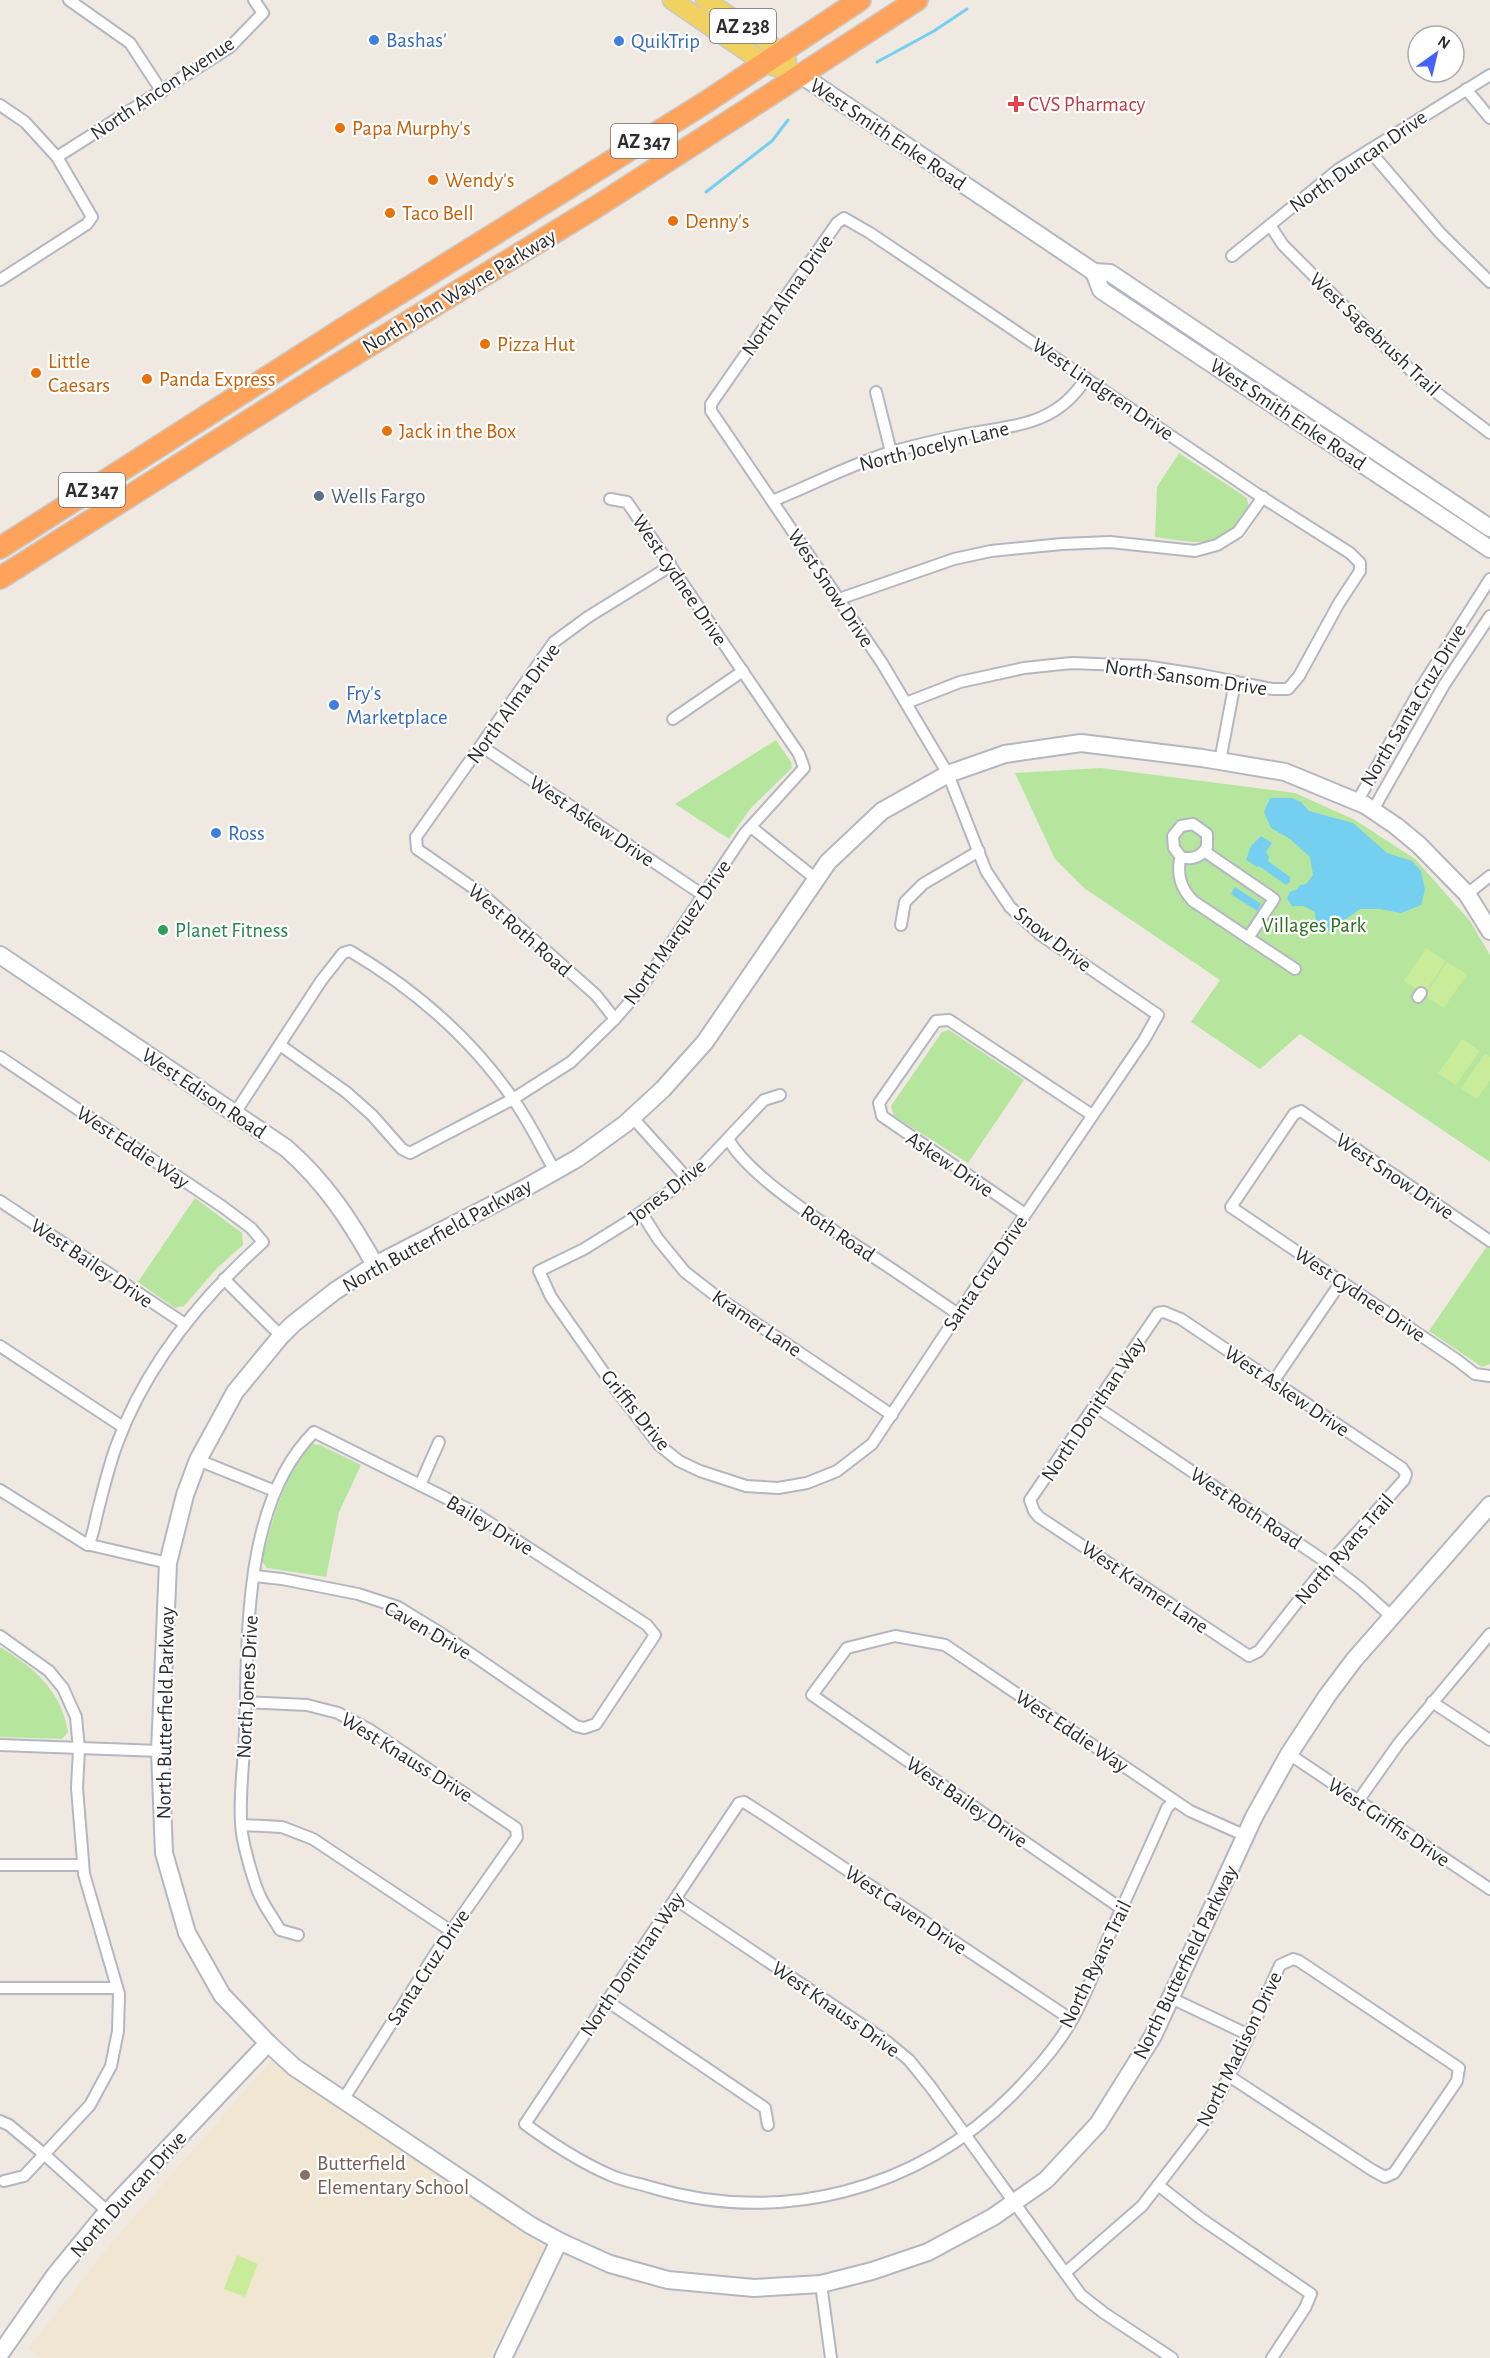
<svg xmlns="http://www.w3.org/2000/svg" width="1490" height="2358" viewBox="0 0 1490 2358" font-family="'Alegreya Sans',sans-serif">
<rect width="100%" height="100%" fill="#efe9e1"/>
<!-- education -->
<polygon fill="#f0e6d1" points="272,2060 545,2248 488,2358 41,2358 28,2349 113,2241"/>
<!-- green -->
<g fill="#b6e59e">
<path d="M1179,453L1247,498L1249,509C1244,516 1239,526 1232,531C1210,549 1180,540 1155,537L1157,487Z"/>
<polygon points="776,740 791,762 792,768 750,809 729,839 675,804"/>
<polygon points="1101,768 1295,793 1355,820 1415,859 1470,921 1490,955 1490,1162 1300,1034 1260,1069 1191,1022 1220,980 1084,888 1055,859 1015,773"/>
<polygon points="949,1030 1024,1080 968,1163 894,1116 891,1106 942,1032"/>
<polygon points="195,1198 242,1233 243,1245 217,1268 184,1306 175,1308 138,1282"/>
<polygon points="1487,1246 1490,1248 1490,1364 1482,1367 1429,1331"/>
<path d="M311,1444L320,1445L361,1465L339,1512L326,1577L267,1568L262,1561C269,1531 287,1465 311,1444Z"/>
<path d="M0,1647C35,1668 61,1691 68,1732L62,1739L0,1737Z"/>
</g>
<!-- pitch -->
<g fill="#c9ec9a">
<polygon points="1426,948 1446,961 1424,994 1404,981"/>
<polygon points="1447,962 1467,974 1444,1008 1425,996"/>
<polygon points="1462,1039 1480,1051 1456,1085 1438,1073"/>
<polygon points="1485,1054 1490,1057 1490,1080 1477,1099 1461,1088"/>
<polygon points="237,2255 258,2264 245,2297 224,2289"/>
</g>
<!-- water -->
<g fill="#75cff0">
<polygon points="1270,798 1292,798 1301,802 1309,811 1353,823 1387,853 1412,861 1421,871 1425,890 1421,905 1401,913 1380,909 1360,909 1329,931 1316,924 1315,912 1304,906 1292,906 1287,898 1290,892 1297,889 1300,885 1306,884 1313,875 1310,857 1290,839 1271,828 1264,812"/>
<polygon points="1261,836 1272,843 1266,852 1269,857 1268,861 1290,877 1290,882 1286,885 1259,866 1257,867 1246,860 1251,846"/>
<polygon points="1235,887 1261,904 1257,911 1231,894"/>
</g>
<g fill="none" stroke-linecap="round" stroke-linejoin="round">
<!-- stream -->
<g stroke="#75cff0" stroke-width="3">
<polyline points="877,62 934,31 967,9"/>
<polyline points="706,192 772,141 788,120"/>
</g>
<defs>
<g id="street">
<polyline points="69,0 130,43 162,92"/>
<polyline points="1466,89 1490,118"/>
<polyline points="0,105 25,122 57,157 92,217 87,224 0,280"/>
<polyline points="1369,150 1441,234 1490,282"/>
<polyline points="57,157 230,47 263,13 254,0"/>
<polyline points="1270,225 1283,245 1377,339 1429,387 1490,433"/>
<polyline points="1232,256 1339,169 1490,75"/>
<polyline points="876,392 891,452"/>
<path d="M772,501C812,485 849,465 891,452C916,445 942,439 967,434C1016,425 1057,425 1086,378"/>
<polyline points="839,599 954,559 991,551 1062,544 1110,542 1195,551 1217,545 1238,532 1263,497"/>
<polyline points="673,719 743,671"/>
<polyline points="481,746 703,895"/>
<polyline points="1220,761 1235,682"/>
<polyline points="1357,802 1422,686 1490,579"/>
<polyline points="1373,810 1444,685 1490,616"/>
<polyline points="751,827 816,879"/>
<polyline points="1204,851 1274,899 1248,938"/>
<path d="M1181,857L1174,848L1173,836L1181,826L1193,824L1207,834V847C1201,857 1192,860 1181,857L1180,859C1177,876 1181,888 1193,901L1295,969"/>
<polyline points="1467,894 1490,876"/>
<polyline points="901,925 905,902 923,884 979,851"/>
<polyline points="1418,997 1421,993"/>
<polyline points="615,1019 596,995 482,894 417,849 416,837 554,642 588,617 664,570 670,563"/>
<polyline points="280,1045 346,1092 372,1115 402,1149 410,1153 513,1099 571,1062 615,1019 639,991 745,833 804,768 799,754 627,502 610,499"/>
<path d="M0,1057L223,1207L251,1228L263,1242C201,1298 146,1365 117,1444C109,1465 104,1487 98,1510C95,1521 94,1534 88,1545"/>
<polyline points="780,1095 764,1100 701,1167 669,1192 629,1221 584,1249 539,1271 551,1297 614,1387 659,1445 679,1461 700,1471 746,1486 778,1488 807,1483 837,1471 872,1444 980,1281 1144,1040 1158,1015 1041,935 1010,907 986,871 948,774 882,663 711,411 711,404 837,223 844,218 870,233 1257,494 1350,553 1360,563 1360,571 1339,603 1299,676 1288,689 1272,689 1202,675 1145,666 1072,663 1024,668 960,682 906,703"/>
<path d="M235,1113L321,981L343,953L350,951C414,989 471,1038 513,1099C529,1121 541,1147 555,1171"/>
<polyline points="632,1117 687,1178"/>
<path d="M728,1139C749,1175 809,1213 843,1237C882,1262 920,1288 958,1314"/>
<polyline points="0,1201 185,1324"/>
<polyline points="641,1212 658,1239 685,1272 720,1299 892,1415"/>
<polyline points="1025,1214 882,1116 879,1103 936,1021 949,1020 1092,1115"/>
<polyline points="1490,1241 1301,1111 1294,1114 1231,1207 1457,1360 1475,1374 1490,1376"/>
<polyline points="224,1279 281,1336"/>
<polygon points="1164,1312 1181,1319 1402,1468 1406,1474 1404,1480 1317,1577 1259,1651 1249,1656 1039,1517 1034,1511 1030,1500 1158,1313"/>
<polyline points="0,1346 123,1427"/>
<polyline points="1273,1382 1341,1282"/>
<polyline points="1095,1406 1329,1564 1360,1588 1392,1617"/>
<polyline points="198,1460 275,1491"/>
<polyline points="420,1485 439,1442"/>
<polyline points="0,1490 86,1544 168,1563"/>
<path d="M254,1576L282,1579L358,1594L398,1607L442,1634L576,1726L584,1728L596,1724L655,1635L647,1625L470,1510L314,1432C242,1504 248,1638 245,1732C244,1763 238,1803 242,1833C244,1847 254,1885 261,1898C266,1909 274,1919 280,1930L298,1935"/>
<polyline points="0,1636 49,1671 63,1688 76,1717 79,1749 77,1788 84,1874 119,1994 118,2031 111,2066 90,2105 24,2176 4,2181"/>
<polyline points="246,1702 307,1705 338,1713 370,1730 516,1828 517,1837 513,1843 437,1951 343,2100"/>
<polyline points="1432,1702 1490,1740"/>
<polyline points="0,1745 160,1751"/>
<polyline points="1289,1754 1490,1889"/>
<polyline points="1358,1801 1399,1743 1490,1634"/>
<polyline points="242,1825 282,1827 313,1839 451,1931"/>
<polyline points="0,1865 83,1865"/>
<polyline points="675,1899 886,2041 909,2060 930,2086 1081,2295 1104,2313 1172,2358"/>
<polyline points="1122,1909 812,1695 847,1648 895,1636 945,1645 1190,1811 1246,1836"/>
<polyline points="0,1988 117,1988"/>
<polyline points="1171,1998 1249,2035"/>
<polyline points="607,2001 765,2108 768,2125"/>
<path d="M1072,2020L769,1818L744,1802L739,1803L525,2124C551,2143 580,2162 610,2175C623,2181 637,2183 650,2187C780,2226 917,2191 1013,2094C1034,2072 1057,2047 1072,2020C1087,1994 1097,1964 1109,1936C1128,1894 1148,1851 1167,1808L1174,1801"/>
<polyline points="0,2121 9,2125 45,2155 107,2211"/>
<polyline points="1158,2185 1200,2218 1311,2294 1305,2308 1272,2358"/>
<polyline points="1065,2273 1142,2206 1202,2128 1239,2057 1280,1965 1293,1959 1299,1961 1459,2068 1457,2081 1394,2173 1385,2177 1372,2170 1229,2076"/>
<polyline points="821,2284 831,2358"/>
</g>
<g id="secondary">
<polyline points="801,75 1094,272 1110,273 1490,528"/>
<polyline points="1094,272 1101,290 1490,549"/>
<polyline points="1490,931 1467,894 1419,845 1396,826 1365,805 1285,772 1202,758 1081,743 1005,754 948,774 882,811 828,862 705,1042 663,1089 625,1124 578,1158 525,1188 375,1265 335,1291 293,1324 281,1336 235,1392 198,1460 185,1495 168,1563 160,1751 164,1853 187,1933 222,1995 268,2043 294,2067 530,2225 559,2241 610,2264 668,2280 754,2288 821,2284 872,2271 928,2252 993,2217 1046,2180 1098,2124 1153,2036 1254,1817 1289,1754 1327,1696 1354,1660 1490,1505"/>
<path d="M0,955L286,1148C325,1182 350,1220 375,1265"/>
<polyline points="0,2354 55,2275 101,2219 268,2043"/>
<polyline points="503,2358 559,2241"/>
</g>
<g id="primary">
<polyline points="672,0 764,63 801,75"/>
<polyline points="705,0 767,41 787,62"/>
</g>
<g id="highway">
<polyline points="0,548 355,321 703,104 860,0"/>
<polyline points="0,578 326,372 596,207 917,0"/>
</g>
</defs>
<!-- street casing -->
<use href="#street" stroke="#b4b7c1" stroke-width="14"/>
<!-- secondary casing -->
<use href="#secondary" stroke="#b4b7c1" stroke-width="20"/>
<!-- primary casing -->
<use href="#primary" stroke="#c9c9c9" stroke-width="21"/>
<!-- highway casing -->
<use href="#highway" stroke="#c9c9c9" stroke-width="24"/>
<!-- street -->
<use href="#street" stroke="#fff" stroke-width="10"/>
<!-- secondary -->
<use href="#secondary" stroke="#fff" stroke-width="16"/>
<!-- primary -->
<use href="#primary" stroke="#f2d163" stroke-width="18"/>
<!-- highway -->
<use href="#highway" stroke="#ffa35c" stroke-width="21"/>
</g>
<!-- markers -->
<g fill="#3f7fe0" stroke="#fff" stroke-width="2">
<circle cx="374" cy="40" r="6"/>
<circle cx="619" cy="41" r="6"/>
<circle cx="334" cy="705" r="6"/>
<circle cx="216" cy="833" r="6"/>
</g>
<path fill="#e0444e" stroke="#fff" stroke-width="2" d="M1013 95h6v6h6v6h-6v6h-6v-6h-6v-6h6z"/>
<g fill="#e8710a" stroke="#fff" stroke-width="2">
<circle cx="340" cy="128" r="6"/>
<circle cx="433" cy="180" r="6"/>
<circle cx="390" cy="213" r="6"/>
<circle cx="673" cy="221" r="6"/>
<circle cx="485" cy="344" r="6"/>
<circle cx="36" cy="373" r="6"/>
<circle cx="147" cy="379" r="6"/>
<circle cx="387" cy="431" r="6"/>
</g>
<circle fill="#5c6f8a" stroke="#fff" stroke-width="2" cx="319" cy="496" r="6"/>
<circle fill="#2e9e5b" stroke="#fff" stroke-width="2" cx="163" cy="930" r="6"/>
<circle fill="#8d6e63" stroke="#fff" stroke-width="2" cx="305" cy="2175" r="6"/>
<g text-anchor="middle" stroke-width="4.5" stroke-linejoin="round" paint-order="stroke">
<!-- shield labels -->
<g fill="#fff" stroke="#6d6d6d" stroke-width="1.5">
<rect x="710" y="9" width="66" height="34" rx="4.5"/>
<rect x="611" y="124" width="66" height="34" rx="4.5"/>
<rect x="59" y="473" width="66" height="34" rx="4.5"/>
</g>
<g font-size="20" font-weight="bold" fill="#2e2e2e">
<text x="743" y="33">AZ 238</text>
<text x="644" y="148">AZ 347</text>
<text x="92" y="497">AZ 347</text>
</g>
<!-- shop labels -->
<g font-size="21" fill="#366cbe" stroke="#fff" text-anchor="start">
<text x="386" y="47">Bashas'</text>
<text x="631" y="48">QuikTrip</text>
<text x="346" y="700">Fry's<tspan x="346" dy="24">Marketplace</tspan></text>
<text x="228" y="840">Ross</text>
</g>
<!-- street labels -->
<g font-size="21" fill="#2e2e2e" stroke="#fff">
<text transform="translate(162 88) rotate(-34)" y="7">North Ancon Avenue</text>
<text transform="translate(888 134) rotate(34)" y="7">West Smith Enke Road</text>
<text transform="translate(1358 161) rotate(-35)" y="7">North Duncan Drive</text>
<text transform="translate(459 291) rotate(-31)" y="7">North John Wayne Parkway</text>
<text transform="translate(787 295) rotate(-55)" y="7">North Alma Drive</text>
<text transform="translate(1375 334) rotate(43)" y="7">West Sagebrush Trail</text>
<text transform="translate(1103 389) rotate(34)" y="7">West Lindgren Drive</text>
<text transform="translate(1288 414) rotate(34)" y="7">West Smith Enke Road</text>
<text transform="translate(934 446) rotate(-14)" y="7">North Jocelyn Lane</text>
<text transform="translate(680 580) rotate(56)" y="7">West Cydnee Drive</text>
<text transform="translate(831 588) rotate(56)" y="7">West Snow Drive</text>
<text transform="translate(1186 677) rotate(8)" y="7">North Sansom Drive</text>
<text transform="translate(513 703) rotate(-54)" y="7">North Alma Drive</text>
<text transform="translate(1413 705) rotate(-59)" y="7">North Santa Cruz Drive</text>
<text transform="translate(592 821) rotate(34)" y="7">West Askew Drive</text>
<text transform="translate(520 930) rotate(41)" y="7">West Roth Road</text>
<text transform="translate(677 932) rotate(-55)" y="7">North Marquez Drive</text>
<text transform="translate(1053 939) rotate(38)" y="7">Snow Drive</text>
<text transform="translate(204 1093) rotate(34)" y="7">West Edison Road</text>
<text transform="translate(133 1147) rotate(34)" y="7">West Eddie Way</text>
<text transform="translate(950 1164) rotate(34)" y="7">Askew Drive</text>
<text transform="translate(1395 1176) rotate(34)" y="7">West Snow Drive</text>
<text transform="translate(667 1191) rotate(-38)" y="7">Jones Drive</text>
<text transform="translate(838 1233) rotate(34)" y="7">Roth Road</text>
<text transform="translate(437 1235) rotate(-29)" y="7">North Butterfield Parkway</text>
<text transform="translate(92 1263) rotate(34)" y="7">West Bailey Drive</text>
<text transform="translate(985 1273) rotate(-56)" y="7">Santa Cruz Drive</text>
<text transform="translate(1360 1294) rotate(34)" y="7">West Cydnee Drive</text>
<text transform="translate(757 1323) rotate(34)" y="7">Kramer Lane</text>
<text transform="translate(1287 1391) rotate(34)" y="7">West Askew Drive</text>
<text transform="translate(1093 1409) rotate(-56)" y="7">North Donithan Way</text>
<text transform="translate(636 1410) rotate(51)" y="7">Griffis Drive</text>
<text transform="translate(1246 1508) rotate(34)" y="7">West Roth Road</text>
<text transform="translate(490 1525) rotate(31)" y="7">Bailey Drive</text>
<text transform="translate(1344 1549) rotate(-49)" y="7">North Ryans Trail</text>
<text transform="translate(1145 1587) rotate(34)" y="7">West Kramer Lane</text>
<text transform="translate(428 1630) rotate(30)" y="7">Caven Drive</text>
<text transform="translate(247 1687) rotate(-87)" y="7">North Jones Drive</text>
<text transform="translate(165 1713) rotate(-89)" y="7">North Butterfield Parkway</text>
<text transform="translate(1072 1731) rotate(34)" y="7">West Eddie Way</text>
<text transform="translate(407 1757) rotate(32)" y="7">West Knauss Drive</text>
<text transform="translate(967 1802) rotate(35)" y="7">West Bailey Drive</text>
<text transform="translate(1389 1822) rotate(34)" y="7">West Griffis Drive</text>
<text transform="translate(906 1910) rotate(34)" y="7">West Caven Drive</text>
<text transform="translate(1185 1962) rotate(-64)" y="7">North Butterfield Parkway</text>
<text transform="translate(632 1964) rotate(-56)" y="7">North Donithan Way</text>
<text transform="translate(1095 1964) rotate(-64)" y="7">North Ryans Trail</text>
<text transform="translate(428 1967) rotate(-57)" y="7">Santa Cruz Drive</text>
<text transform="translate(836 2009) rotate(35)" y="7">West Knauss Drive</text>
<text transform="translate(1239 2049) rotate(-64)" y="7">North Madison Drive</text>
<text transform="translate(128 2194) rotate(-48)" y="7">North Duncan Drive</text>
</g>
<!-- health labels -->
<g font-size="21" fill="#be3a42" stroke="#fff" text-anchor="start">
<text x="1028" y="111">CVS Pharmacy</text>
</g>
<!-- food labels -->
<g font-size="21" fill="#c56008" stroke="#fff" text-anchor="start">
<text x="352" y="135">Papa Murphy's</text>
<text x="445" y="187">Wendy's</text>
<text x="402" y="220">Taco Bell</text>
<text x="685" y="228">Denny's</text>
<text x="497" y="351">Pizza Hut</text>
<text x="48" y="368">Little<tspan x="48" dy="24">Caesars</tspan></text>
<text x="159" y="386">Panda Express</text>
<text x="399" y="438">Jack in the Box</text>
</g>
<!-- service labels -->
<g font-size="21" fill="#4e5e75" stroke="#fff" text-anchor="start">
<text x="331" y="503">Wells Fargo</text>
</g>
<!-- park labels -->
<g font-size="21" fill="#2c6e1b" stroke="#fff">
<text x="1314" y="932">Villages Park</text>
</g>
<!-- leisure labels -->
<g font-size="21" fill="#27864d" stroke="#fff" text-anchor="start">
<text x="175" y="937">Planet Fitness</text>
</g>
<!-- education labels -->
<g font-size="21" fill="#785e54" stroke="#fff" text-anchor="start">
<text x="317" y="2170">Butterfield<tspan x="317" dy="24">Elementary School</tspan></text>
</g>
</g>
<!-- north arrow -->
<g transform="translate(1436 54) rotate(34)"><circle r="28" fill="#ffffff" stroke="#ababab" stroke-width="1.5"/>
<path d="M0-4.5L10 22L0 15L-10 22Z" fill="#4264fb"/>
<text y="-9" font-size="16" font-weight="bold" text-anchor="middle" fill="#2e2e2e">N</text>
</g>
</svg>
